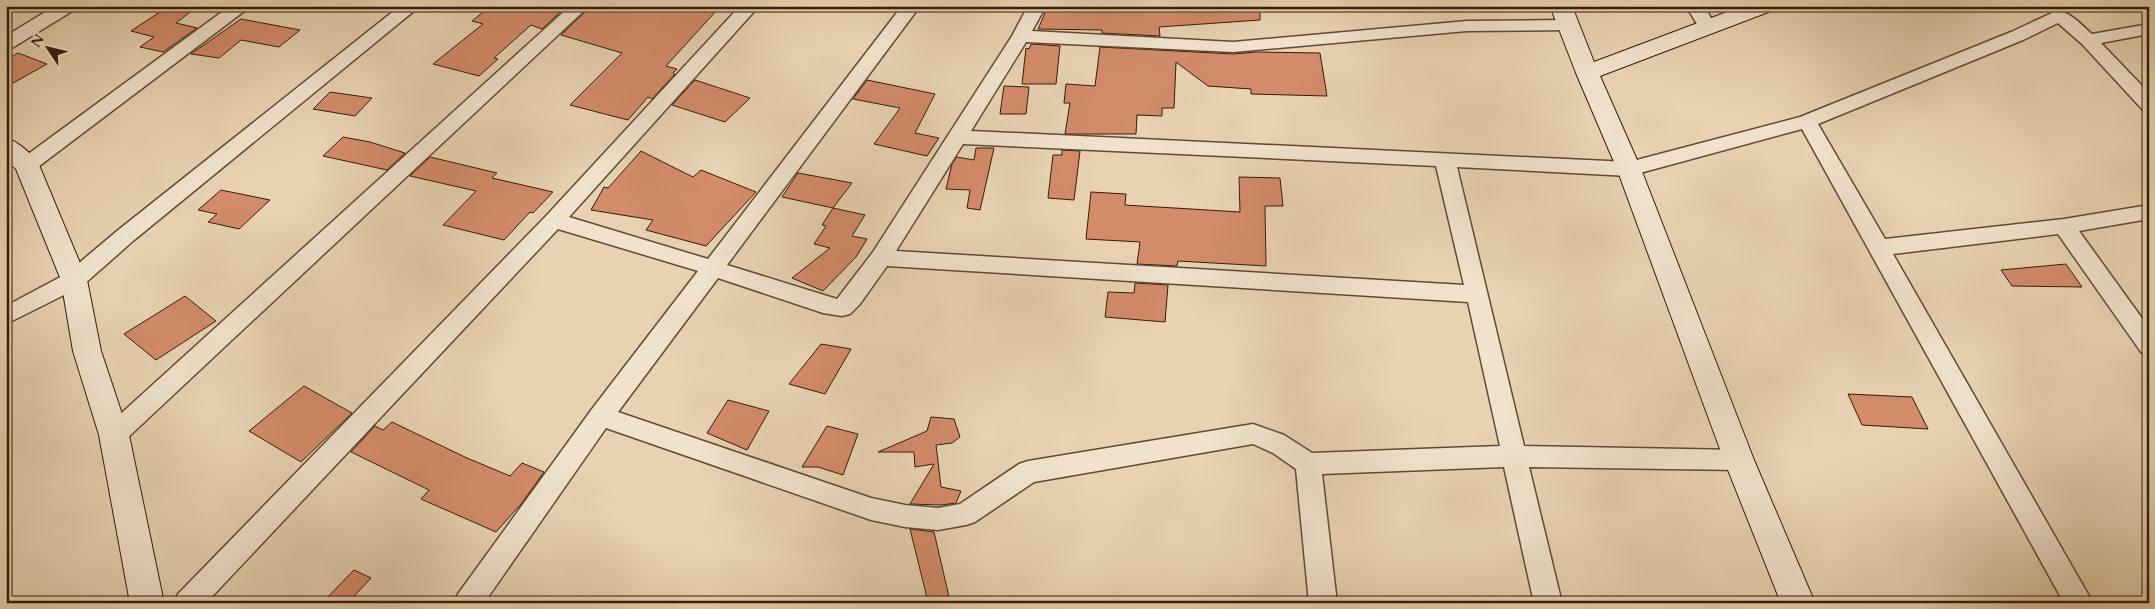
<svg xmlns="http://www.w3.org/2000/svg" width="2155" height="609" viewBox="0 0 2155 609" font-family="Cardo,serif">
<rect width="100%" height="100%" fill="#e8d2b2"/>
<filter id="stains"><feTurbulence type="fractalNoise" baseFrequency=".004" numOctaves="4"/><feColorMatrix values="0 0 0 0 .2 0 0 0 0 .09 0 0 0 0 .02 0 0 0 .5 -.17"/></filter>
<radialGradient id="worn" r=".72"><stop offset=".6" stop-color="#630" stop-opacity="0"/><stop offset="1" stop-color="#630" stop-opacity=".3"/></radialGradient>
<!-- building -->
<g fill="#d38b6a" stroke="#341c08">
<polygon points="169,6 198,6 176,23 197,28 163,52 140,47 154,37 131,31"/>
<polygon points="491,6 567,6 542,29 531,25 494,58 498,59 479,76 433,64 483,24 472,21"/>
<polygon points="591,6 699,6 717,10 666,66 677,69 673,73 675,74 652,99 648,97 628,120 570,105 622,53 561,35"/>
<polygon points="1048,6 1260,6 1260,20 1159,27 1160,36 1102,33 1102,30 1038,29"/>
<polygon points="241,19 300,30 279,47 241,40 219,58 191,54"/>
<polygon points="1031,44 1060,46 1056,84 1022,84 1026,48 1029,49"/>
<polygon points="1100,47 1233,54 1256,52 1320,53 1327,96 1251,94 1251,89 1208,86 1176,62 1174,108 1162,108 1162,116 1137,115 1136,134 1065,134 1070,103 1064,103 1066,84 1095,86"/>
<polygon points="18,53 47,64 6,87 6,60"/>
<polygon points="695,80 750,98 725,122 672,105"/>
<polygon points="867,80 935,94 915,133 939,138 927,156 874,144 900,108 853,99"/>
<polygon points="1004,86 1029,87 1026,114 1000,114"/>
<polygon points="330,92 372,98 355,116 313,109"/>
<polygon points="343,137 370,142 405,153 387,170 323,156"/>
<polygon points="976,148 994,148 980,210 967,208 970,190 946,189 952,164 957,157 974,160"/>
<polygon points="1062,150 1080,151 1074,200 1048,198 1053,155 1062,155"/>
<polygon points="641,151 693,177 701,170 756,192 706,246 646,230 653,220 591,210 604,187 608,188"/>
<polygon points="430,157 497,173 492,178 553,192 533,213 530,212 504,240 443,225 476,191 410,176"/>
<polygon points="798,173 852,183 833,208 782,197"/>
<polygon points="1239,177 1280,178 1283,206 1265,206 1266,266 1178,261 1177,266 1137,264 1140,242 1086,239 1091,192 1126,194 1125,205 1240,212"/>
<polygon points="221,190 270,200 239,229 208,222 217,214 198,210"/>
<polygon points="833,208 865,215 852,236 867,239 856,257 823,291 792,278 830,248 814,244 826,226 822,225"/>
<polygon points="2066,264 2082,287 2012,286 2001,270"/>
<polygon points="1135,283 1168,285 1165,322 1105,317 1108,292 1134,293"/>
<polygon points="185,296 216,321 156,360 124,334"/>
<polygon points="821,344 851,349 825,394 789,384"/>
<polygon points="304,386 352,413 301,462 249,431"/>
<polygon points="1848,394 1912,397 1928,429 1862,425"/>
<polygon points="728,400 769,411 747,450 707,433"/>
<polygon points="931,417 954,419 960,437 952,443 936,445 941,487 961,491 956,503 941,505 910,504 934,464 915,467 914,452 878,452 927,431"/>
<polygon points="392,422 467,458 510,476 522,463 544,472 521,504 496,532 421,499 429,490 351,452 375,426 383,430"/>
<polygon points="827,426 858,434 843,475 818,467 802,467"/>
<polygon points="910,529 934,532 950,601 928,602"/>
<polygon points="354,570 371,578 348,603 322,603"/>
</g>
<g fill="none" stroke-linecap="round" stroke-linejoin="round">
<defs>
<g id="street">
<polygon points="55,6 77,6 74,10 12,48 6,49 6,36"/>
<polygon points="230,6 251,6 34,170 27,172 20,170 17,165 20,160"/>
<polygon points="400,6 420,6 133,241 82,286 6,324 6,306 66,274 117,231"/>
<polygon points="570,6 589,6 123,442 114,445 105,442 102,435 105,428"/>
<path d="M740,6H759L569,217L708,259L902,6H920L727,265L837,299L873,252L1012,36L1028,6H1046L1032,31L1233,42L1467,21L1568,20L1574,21L1577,25L1574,29L1568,30L1467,31L1233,52L1026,42L971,131L1629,162L1800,117L2011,32L2054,12C2069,9 2081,25 2092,34L2149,24V34L2101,43L2149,93V111L2142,109L2082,44L2058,23L2023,40L1818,124L1885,239L2064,219L2149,205V219L2079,231L2149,328V355L2141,352L2058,234L1893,254L2093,603H2064L1802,129L1629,176L1457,167L1524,446L1739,450L1748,453L1752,460L1748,467L1739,470L1529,467L1562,603H1534L1504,467L1322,474L1337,603H1309L1296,469L1273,453L1253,444L1034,482L975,522L966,525L938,530L905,527L871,520L606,428L484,603H454L458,594L592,409L698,271L558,229L206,603H174L178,594L547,215ZM963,144L1436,166L1464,285L896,251ZM887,266L1468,302L1500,446L1312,453L1284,435L1253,424L1028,461L1019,464L960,504L938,508L905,505L871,498L618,412L718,278L823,313L842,316L850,314L860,304Z"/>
<polygon points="1686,6 1704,6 1717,28 1714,32 1708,33 1702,32"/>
</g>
<g id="secondary">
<polygon points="1550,6 1572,6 1594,62 1743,6 1773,6 1771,11 1600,76 1641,169 1754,460 1815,603 1781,603 1724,460 1617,169 1576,73"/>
<path d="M6,138C19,142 32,154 39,165L87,280L101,351L129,435L164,603H130L99,435L73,351L61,280L16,169L6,160Z"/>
</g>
</defs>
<!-- street casing -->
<use href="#street" stroke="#614a32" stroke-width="3"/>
<!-- secondary casing -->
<use href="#secondary" stroke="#341c08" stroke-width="2"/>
<!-- street -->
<use href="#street" fill="#f0e2cd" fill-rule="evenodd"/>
<!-- secondary -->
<use href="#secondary" fill="#f0e2cd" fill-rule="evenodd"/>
</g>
<!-- margin -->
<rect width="2155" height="609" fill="none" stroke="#e8d2b2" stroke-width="25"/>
<rect x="8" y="8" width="2140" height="594" fill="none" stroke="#341c08" stroke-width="2.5"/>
<rect x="12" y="12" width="2130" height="584" fill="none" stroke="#341c08"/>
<!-- north arrow -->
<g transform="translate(48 48) rotate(305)" stroke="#f0e2cd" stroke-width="4" paint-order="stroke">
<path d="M0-4L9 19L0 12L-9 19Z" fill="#341c08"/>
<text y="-8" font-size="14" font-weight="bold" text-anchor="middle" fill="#341c08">N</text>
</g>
<rect width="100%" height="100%" filter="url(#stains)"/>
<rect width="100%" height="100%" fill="url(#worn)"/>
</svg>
